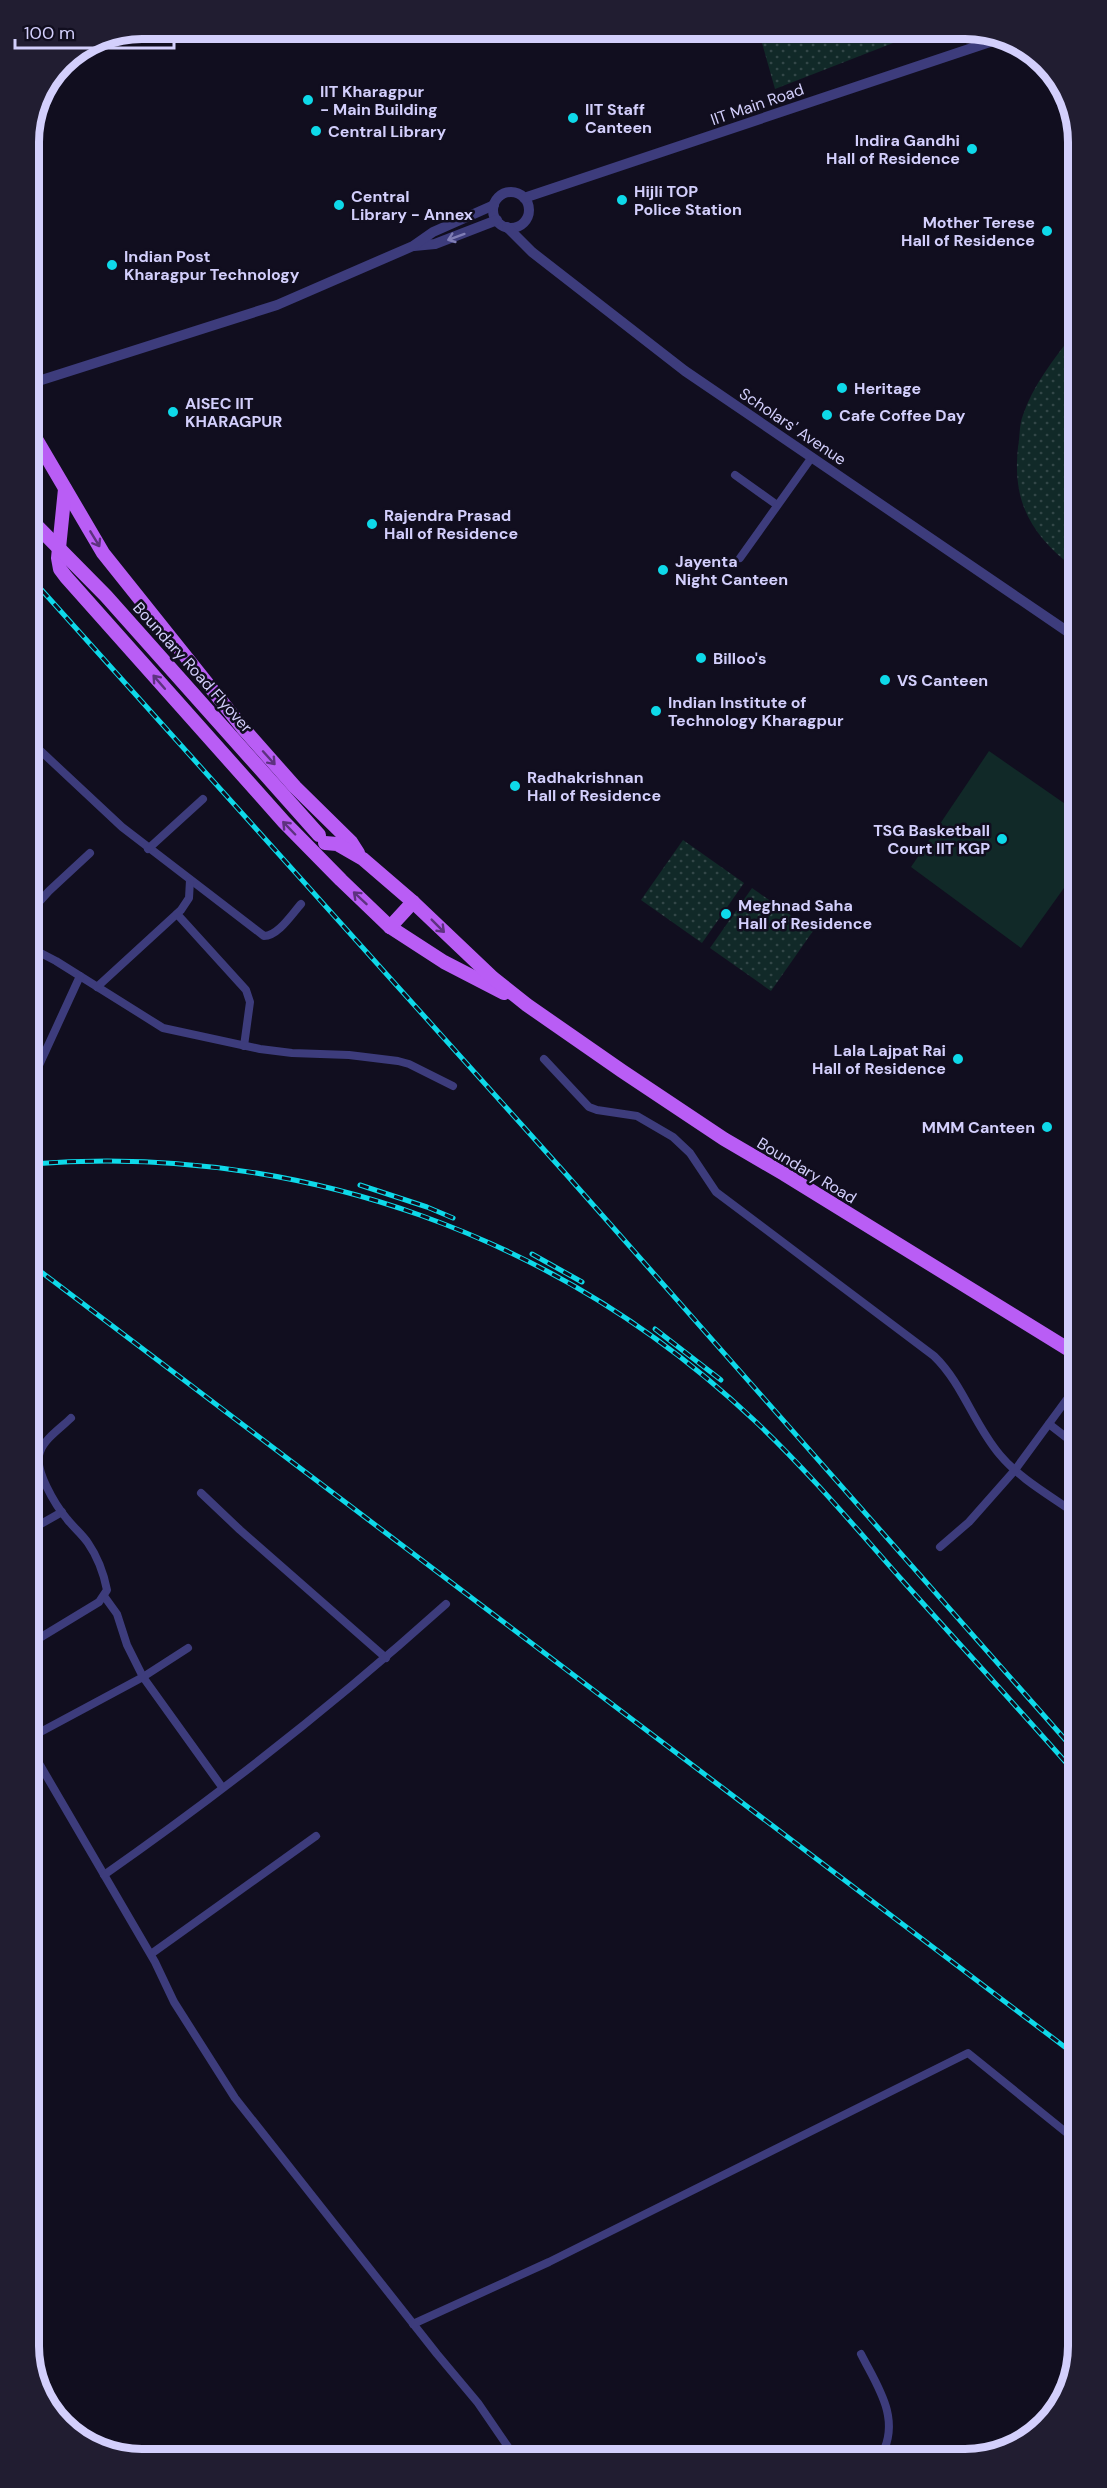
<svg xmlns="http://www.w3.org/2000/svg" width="1107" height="2488" viewBox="0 0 1107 2488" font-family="'DM Sans',sans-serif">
<defs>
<pattern id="park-dots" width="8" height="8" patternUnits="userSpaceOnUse" patternTransform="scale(1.5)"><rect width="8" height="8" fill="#112928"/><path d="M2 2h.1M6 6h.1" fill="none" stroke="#334748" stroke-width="1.8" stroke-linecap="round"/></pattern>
</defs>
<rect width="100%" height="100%" fill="#110e1f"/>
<!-- park -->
<g fill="url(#park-dots)">
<polygon points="758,29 929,29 775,89"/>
<path d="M1073,334L1074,568C1031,535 1012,502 1018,447C1020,437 1019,425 1023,415C1033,385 1054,359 1073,334Z"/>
<polygon points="683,840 744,883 702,943 641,900"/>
<polygon points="752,888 813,931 771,991 710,948"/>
</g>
<!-- garden -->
<polygon fill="#112928" points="989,751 1074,810 1074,874 1021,948 911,867"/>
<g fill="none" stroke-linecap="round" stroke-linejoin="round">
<!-- minor -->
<g stroke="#3d3c7c" stroke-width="8">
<polyline points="735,475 777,505"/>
<polyline points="740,558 812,457"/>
<path d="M30,741L122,827L264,936C278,936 292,914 301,904"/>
<polyline points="148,849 203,799"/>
<polyline points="31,911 49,891 90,853"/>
<polyline points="177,914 246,990 250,1002 244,1046"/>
<polyline points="31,948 56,961 163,1028 260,1049 292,1053 349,1055 398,1061 409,1064 453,1086"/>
<polyline points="97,987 181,910 189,898 190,880"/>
<path d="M544,1059L589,1107L597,1110L637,1116L673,1137L690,1153L716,1192L934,1356C963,1384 974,1425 1000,1455C1020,1479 1051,1496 1076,1514"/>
<polyline points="35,1074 80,976"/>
<polyline points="1049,1424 1076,1445"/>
<polyline points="201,1493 240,1530 386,1658"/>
<polyline points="32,1529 62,1512"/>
<polyline points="940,1547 969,1522 1015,1470 1070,1395"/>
<polyline points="104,1596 117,1614 127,1645 143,1677 222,1787"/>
<path d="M33,1642L99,1602L107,1590C104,1575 97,1556 88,1543C82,1534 73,1527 67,1519C56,1506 33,1469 40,1452C44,1439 61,1428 71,1418"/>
<polyline points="33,1736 143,1677 188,1648"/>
<polyline points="33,1753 155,1962 174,2002 235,2098 437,2354 478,2403 515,2457"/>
<path d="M104,1875C224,1791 338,1701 446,1604"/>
<polyline points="151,1954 316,1836"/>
<polyline points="413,2324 549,2262 968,2053 1078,2142"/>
<path d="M861,2354C877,2386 901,2418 882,2454"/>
</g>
<!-- tertiary -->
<g stroke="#3d3c7c" stroke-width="10">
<circle cx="511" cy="210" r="18"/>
<polyline points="524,198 999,39"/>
<polyline points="507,227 532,252 685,371 1074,636"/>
<polyline points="414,246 435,244 497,220"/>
<polyline points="29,384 277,305 413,246 433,232 494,205"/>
</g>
<!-- primary -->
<g stroke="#b95df5" stroke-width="14">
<polyline points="29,427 103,553 242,727 295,787 351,842 358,853"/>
<polyline points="65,489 58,558 60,569 66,577 284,822 341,880 390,927 444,962 504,993"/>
<polyline points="325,843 337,844 363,859 413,902 493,978 527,1005 622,1071 724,1139 784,1174 1076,1354"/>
<polyline points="390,927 413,902"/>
</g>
<defs>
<g id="rail">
<polyline points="30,577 565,1173 1077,1753"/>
<path d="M31,1164C300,1143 559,1236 755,1421C808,1471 855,1527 902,1580C961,1646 1020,1710 1077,1775"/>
<polyline points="360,1185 427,1207 453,1218"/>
<polyline points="532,1254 582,1282"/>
<polyline points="32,1265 1078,2057"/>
<polyline points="655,1329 721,1380"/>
</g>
</defs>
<!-- rail casing -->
<use href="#rail" stroke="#0ed9e9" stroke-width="5"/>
<!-- rail -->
<use href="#rail" stroke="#110e1f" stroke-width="3" stroke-dasharray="9" stroke-linecap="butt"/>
<!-- primary-bridge -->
<polyline stroke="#b95df5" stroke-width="14" points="30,519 106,596 319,835"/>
</g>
<!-- one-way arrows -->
<defs><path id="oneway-shaft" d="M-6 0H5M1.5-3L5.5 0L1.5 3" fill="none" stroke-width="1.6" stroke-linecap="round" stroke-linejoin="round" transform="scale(1.5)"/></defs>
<use stroke="#807eb6" href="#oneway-shaft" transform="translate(456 237) rotate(160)"/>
<g stroke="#5d327f">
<use href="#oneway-shaft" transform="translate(95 539) rotate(59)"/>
<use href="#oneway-shaft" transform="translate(159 682) rotate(-131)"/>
<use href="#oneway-shaft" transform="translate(269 758) rotate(48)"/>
<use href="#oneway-shaft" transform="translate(289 828) rotate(-134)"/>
<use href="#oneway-shaft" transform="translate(360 898) rotate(-137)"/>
<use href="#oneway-shaft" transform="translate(438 926) rotate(45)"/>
</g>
<!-- markers -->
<g fill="#0ed9e9" stroke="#110e1f" stroke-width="2">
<circle cx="308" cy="100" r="6"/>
<circle cx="573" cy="118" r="6"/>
<circle cx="316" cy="131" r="6"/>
<circle cx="972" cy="149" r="6"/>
<circle cx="622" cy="200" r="6"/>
<circle cx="339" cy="205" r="6"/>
<circle cx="1047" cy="231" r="6"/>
<circle cx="112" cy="265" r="6"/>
<circle cx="842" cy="388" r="6"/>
<circle cx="173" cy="412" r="6"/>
<circle cx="827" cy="415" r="6"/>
<circle cx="372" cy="524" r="6"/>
<circle cx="663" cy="570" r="6"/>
<circle cx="701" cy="658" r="6"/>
<circle cx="885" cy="680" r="6"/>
<circle cx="656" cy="711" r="6"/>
<circle cx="515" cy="786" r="6"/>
<circle cx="1002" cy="839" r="6"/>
<circle cx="726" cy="914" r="6"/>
<circle cx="958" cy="1059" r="6"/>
<circle cx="1047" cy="1127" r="6"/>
</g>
<g text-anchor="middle" stroke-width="5" stroke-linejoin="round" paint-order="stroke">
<!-- poi labels -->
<g font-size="16" font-weight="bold" fill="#d3cffc" stroke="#110e1f" text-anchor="start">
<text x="320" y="97">IIT Kharagpur<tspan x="320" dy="18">- Main Building</tspan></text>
<text x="585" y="115">IIT Staff<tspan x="585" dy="18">Canteen</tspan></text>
<text x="328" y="137">Central Library</text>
<text x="960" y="146" text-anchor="end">Indira Gandhi<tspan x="960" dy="18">Hall of Residence</tspan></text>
<text x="634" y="197">Hijli TOP<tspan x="634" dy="18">Police Station</tspan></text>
<text x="351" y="202">Central<tspan x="351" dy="18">Library - Annex</tspan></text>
<text x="1035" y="228" text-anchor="end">Mother Terese<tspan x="1035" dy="18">Hall of Residence</tspan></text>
<text x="124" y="262">Indian Post<tspan x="124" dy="18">Kharagpur Technology</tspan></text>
<text x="854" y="394">Heritage</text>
<text x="185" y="409">AISEC IIT<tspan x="185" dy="18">KHARAGPUR</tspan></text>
<text x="839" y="421">Cafe Coffee Day</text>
<text x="384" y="521">Rajendra Prasad<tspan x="384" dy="18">Hall of Residence</tspan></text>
<text x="675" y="567">Jayenta<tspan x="675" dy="18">Night Canteen</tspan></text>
<text x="713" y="664">Billoo's</text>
<text x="897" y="686">VS Canteen</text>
<text x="668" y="708">Indian Institute of<tspan x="668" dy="18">Technology Kharagpur</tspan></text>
<text x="527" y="783">Radhakrishnan<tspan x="527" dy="18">Hall of Residence</tspan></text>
<text x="990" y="836" text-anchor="end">TSG Basketball<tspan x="990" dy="18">Court IIT KGP</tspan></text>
<text x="738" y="911">Meghnad Saha<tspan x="738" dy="18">Hall of Residence</tspan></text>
<text x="946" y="1056" text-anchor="end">Lala Lajpat Rai<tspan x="946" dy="18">Hall of Residence</tspan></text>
<text x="1035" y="1133" text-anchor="end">MMM Canteen</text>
</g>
<!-- street labels -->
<g font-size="16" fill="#d3cffc" stroke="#110e1f">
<text transform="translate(757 104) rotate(-19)" y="6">IIT Main Road</text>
<text transform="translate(793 426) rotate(34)" y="6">Scholars' Avenue</text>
<text transform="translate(193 667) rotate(48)" y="6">Boundary Road Flyover</text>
<text transform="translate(807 1170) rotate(31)" y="6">Boundary Road</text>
</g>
</g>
<!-- crop -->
<path d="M0 0H1107V2488H0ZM142 39H965A103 103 0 0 1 1068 142V2346A103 103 0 0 1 965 2449H142A103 103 0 0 1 39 2346V142A103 103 0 0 1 142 39Z" fill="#211d31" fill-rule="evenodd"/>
<path fill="none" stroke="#d3cffc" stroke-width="8" d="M142 39H965A103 103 0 0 1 1068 142V2346A103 103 0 0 1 965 2449H142A103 103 0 0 1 39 2346V142A103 103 0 0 1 142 39Z"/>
<!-- scale -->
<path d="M15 39v9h159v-9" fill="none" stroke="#d3cffc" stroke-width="3"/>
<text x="24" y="39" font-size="18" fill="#d3cffc" stroke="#110e1f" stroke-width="4.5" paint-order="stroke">100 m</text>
</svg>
